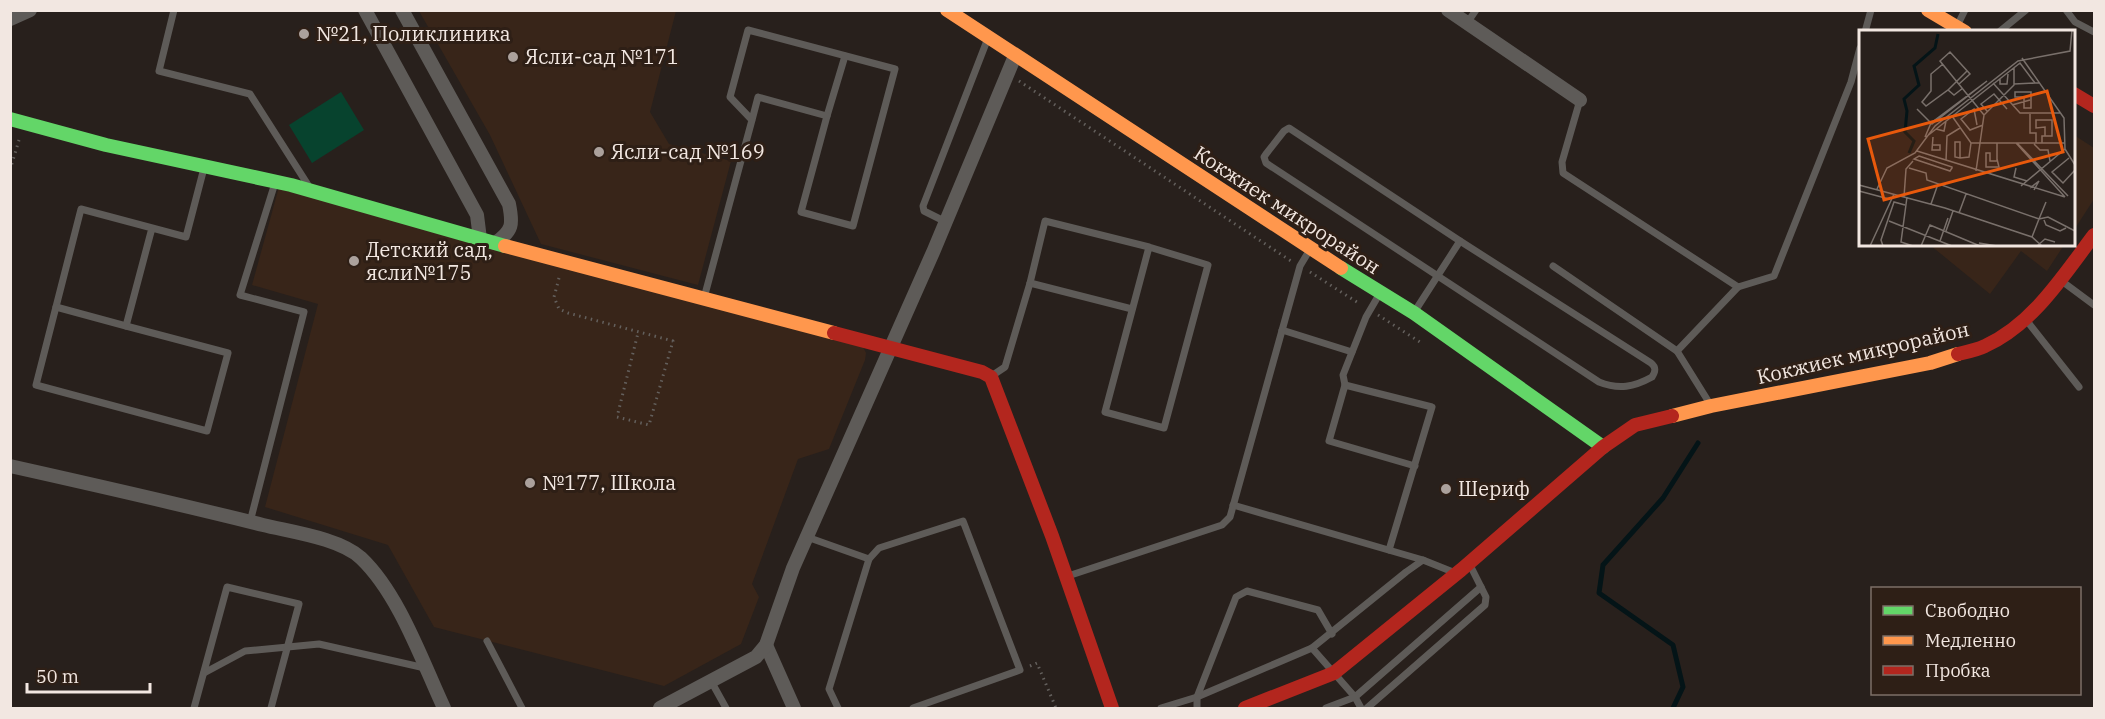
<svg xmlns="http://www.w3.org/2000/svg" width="2105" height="719" viewBox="0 0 2105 719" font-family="'IBM Plex Serif',serif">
<rect width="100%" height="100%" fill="#28201c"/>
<!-- built -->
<g fill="#382519">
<polygon points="419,11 676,11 650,112 669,144 731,161 698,285 541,244 490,135"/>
<polygon points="2074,135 2094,148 2094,199 2074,230"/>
<polygon points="279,187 863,347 866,353 865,360 829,449 798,459 752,584 759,597 741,644 664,686 434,627 388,545 265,507 318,304 252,285"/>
<polygon points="1930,245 2064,245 2047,271 2021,251 1990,294"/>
</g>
<!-- green -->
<polygon fill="#07432e" points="341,92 364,130 312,163 289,125"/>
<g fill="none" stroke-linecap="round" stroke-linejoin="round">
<!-- stream -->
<polyline stroke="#041417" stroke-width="5" points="1673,708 1683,687 1673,645 1599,593 1603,565 1663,498 1698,443"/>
<!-- path -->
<g stroke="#64605d" stroke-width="3" stroke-dasharray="1.5 4.5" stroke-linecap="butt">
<polyline points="1019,81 1291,261"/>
<polyline points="10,170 19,140"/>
<polyline points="1310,272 1360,304"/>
<polyline points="559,278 554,297 559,309 568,313 673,341 649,425 617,417 638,333"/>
<polyline points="1378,315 1423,344"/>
<polyline points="1030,666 1037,663 1056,708"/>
</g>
<!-- lane -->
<g stroke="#5e5b58" stroke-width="7">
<polyline points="174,10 159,71 250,94 308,185"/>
<polyline points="2066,10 2075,22 2094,32"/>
<polyline points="1467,23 1476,10"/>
<polyline points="1958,24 1965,10"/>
<polyline points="1865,32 1871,10"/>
<polyline points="1999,32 2026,10"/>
<polyline points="1580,100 1562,162 1563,173 1738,287"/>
<polyline points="827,116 845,56"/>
<path d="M1289,128L1460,241L1651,363C1656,367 1656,371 1652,377C1634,387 1619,390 1599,382L1266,163L1264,157L1266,154L1284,131Z"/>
<polyline points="946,222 924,211 923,206 988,38"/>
<polyline points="152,228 126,326 228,353 207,431 36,385 81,209 186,237 204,168"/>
<polyline points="1553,266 1677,351 1710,404"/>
<polyline points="2063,282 2094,305"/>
<polyline points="1030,283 1132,309"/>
<polyline points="704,298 752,120 758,97 827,116 801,212 853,226 895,69 748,30 730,97 752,120"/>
<polyline points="56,307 126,326"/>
<polyline points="1415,311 1460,241"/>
<polyline points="2027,321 2079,387"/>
<polyline points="1282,330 1352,352"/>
<polyline points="1677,351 1738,287 1774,276 1851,82 1860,48"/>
<polyline points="993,375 1005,367 1030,283 1045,221 1149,247 1208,265 1164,428 1105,412 1149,247"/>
<polyline points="1345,385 1343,375 1366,317 1380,293"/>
<polyline points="1233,505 1423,560"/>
<polyline points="250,522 304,312 240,295 275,183"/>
<polyline points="807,537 869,559"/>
<polyline points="1389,550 1432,407 1345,385 1329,441 1415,466"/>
<polyline points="1068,576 1222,525 1230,517 1300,266 1309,251"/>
<polyline points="487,641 522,708"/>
<polyline points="1312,648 1355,697 1481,587"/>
<polyline points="204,673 245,651 319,644 425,668"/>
<polyline points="711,681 726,708"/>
<polyline points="194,708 227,587 299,604 271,708"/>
<polyline points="838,708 829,689 869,559 879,548 963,521 1020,670 913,708"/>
<polyline points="1161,708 1197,697 1312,648 1406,572 1423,560 1453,572"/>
<polyline points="1197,708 1197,697 1236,597 1247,591 1318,610 1332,634"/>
<polyline points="1326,708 1355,697 1361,708"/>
<polyline points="1367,708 1485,605 1486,597 1470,565"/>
</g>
<!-- street -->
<g stroke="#5e5b58" stroke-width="14">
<polyline points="365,10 477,215 480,239"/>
<path d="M402,10L509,204C513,224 513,231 495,243"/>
<polyline points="1448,10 1580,100"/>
<polyline points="10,19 30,10"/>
<path d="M10,466C95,485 179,504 263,525C291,532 339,538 361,558C399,594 422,661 444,708"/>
<polyline points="766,645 794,708"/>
<polyline points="660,708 756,657 766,645 793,568 934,250 1015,56"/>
</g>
<!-- fast -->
<g stroke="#63d668" stroke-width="14">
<polyline points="10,119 106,145 291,185 505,246"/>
<polyline points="1341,268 1414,313 1603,447"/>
</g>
<!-- slow -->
<g stroke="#ff974d" stroke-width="14">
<polyline points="947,10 1341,268"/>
<polyline points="1928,10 1965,32"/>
<polyline points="505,246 834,333"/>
<polyline points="1672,416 1711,406 1930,363 1958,354"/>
</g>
<!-- jam -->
<g stroke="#b3261e" stroke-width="14">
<polyline points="2074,94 2094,106"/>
<polyline points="834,333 982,372 991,377 1052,536 1112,708"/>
<path d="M1958,354C1967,352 1977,350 1985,346C2033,324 2063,276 2094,235"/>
<polyline points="1245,708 1334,673 1461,570 1603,447 1635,425 1672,416"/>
</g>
</g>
<!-- markers -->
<g fill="#aba19c" stroke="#2e1f16" stroke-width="2">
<circle cx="304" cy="34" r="6"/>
<circle cx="513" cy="57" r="6"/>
<circle cx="599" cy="152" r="6"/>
<circle cx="354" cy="261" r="6"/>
<circle cx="530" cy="483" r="6"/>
<circle cx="1446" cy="489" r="6"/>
</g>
<g text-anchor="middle" stroke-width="6" stroke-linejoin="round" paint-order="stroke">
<!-- poi labels -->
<g font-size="20" fill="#f2e7e1" stroke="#2e1f16" text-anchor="start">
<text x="316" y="41">№21, Поликлиника</text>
<text x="525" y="64">Ясли-сад №171</text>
<text x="611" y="159">Ясли-сад №169</text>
<text x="366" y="257">Детский сад,<tspan x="366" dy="23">ясли№175</tspan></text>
<text x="542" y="490">№177, Школа</text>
<text x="1458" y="496">Шериф</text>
</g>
<!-- street labels -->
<g font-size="20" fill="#f2e7e1" stroke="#2e1f16">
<text transform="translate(1287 210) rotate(33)" y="7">Кокжиек микрорайон</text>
<text transform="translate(1863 353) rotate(-13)" y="7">Кокжиек микрорайон</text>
</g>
</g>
<!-- overview -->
<g transform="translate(1859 30)">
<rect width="216" height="216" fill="#28201c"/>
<path fill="none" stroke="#041417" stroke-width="3" d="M50,123L55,111L46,102L48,81L45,69L60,55L55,36L76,18L79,4"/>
<path fill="none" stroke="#79706b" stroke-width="1.5" d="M163,28L205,88L206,119L216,135M84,34L72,44V61L63,72L67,76L89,60L95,65L104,58M141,49V54H148L149,44M134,53L161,83H202M100,54L111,44L91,22L81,31L125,85M155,54L176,53M89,60L108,41M156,62H172V78H165V67H156ZM153,75L171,70M58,79L72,93M128,81L122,74L135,64L148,79M171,84V103H177V113M93,86L112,113H206M118,95L115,79L102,89L111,100L124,95M77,99L85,101L87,91M66,107L72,93L128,51L73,94L72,93M67,107L161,33L176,53H181M138,113V131H131V123H127V137H140L138,129M157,113L206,167M158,113L209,166M183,113V106H193V90H177V98L186,97V106M175,114L181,120H189L191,131M73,115H81V120H73L74,107M58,121L206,167M60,126L93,137V138L91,141L55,129ZM101,128V112H96V127L101,128L110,127L112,113M210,128L193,142L204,153L216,140M87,131L88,106L101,98M50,138L67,143L68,150L180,189L173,207M157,138L155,147L168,151M117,141L125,85L155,55V38M0,155L86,178L173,207L183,216M162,156L206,119M171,158L180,151L175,160M18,159L28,138L56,123L76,96L159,31L211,21L213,0M0,161L30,169M45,167L47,139L54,131M48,167L42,212L54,216M72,174L79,154M100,183L107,164M180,189L189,187L216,201M180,189L187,172M185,190L187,195L201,201L207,198M30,191L93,216M87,201L94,181M81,211L89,188M120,213L138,216M11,216L35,164M24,216L22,210L35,172L46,175M62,216L71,195L121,216M178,216L186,209L196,212"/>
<path fill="#e8590c" fill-opacity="0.15" stroke="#e8590c" stroke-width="3" d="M188,61L204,122L25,170L9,109Z"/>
<rect width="216" height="216" fill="none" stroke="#f2e7e1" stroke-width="3"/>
</g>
<!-- border -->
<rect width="2105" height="719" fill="none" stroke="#f2e7e1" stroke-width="24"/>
<!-- legend -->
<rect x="1871" y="587" width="210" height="108" fill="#2e1f16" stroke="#7c6f67" stroke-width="1.5"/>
<rect x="1883" y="606" width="30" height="9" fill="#63d668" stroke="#7c6f67" stroke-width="1.5"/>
<text x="1925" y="617" font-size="18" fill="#f2e7e1">Свободно</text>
<rect x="1883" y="636" width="30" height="9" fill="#ff974d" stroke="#7c6f67" stroke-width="1.5"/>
<text x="1925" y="647" font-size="18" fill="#f2e7e1">Медленно</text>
<rect x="1883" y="666" width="30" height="9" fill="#b3261e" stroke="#7c6f67" stroke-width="1.5"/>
<text x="1925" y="677" font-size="18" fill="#f2e7e1">Пробка</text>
<!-- scale -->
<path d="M27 683v9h123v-9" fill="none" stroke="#f2e7e1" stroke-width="3"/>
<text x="36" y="683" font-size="18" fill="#f2e7e1" stroke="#2e1f16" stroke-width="4.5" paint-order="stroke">50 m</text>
</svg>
